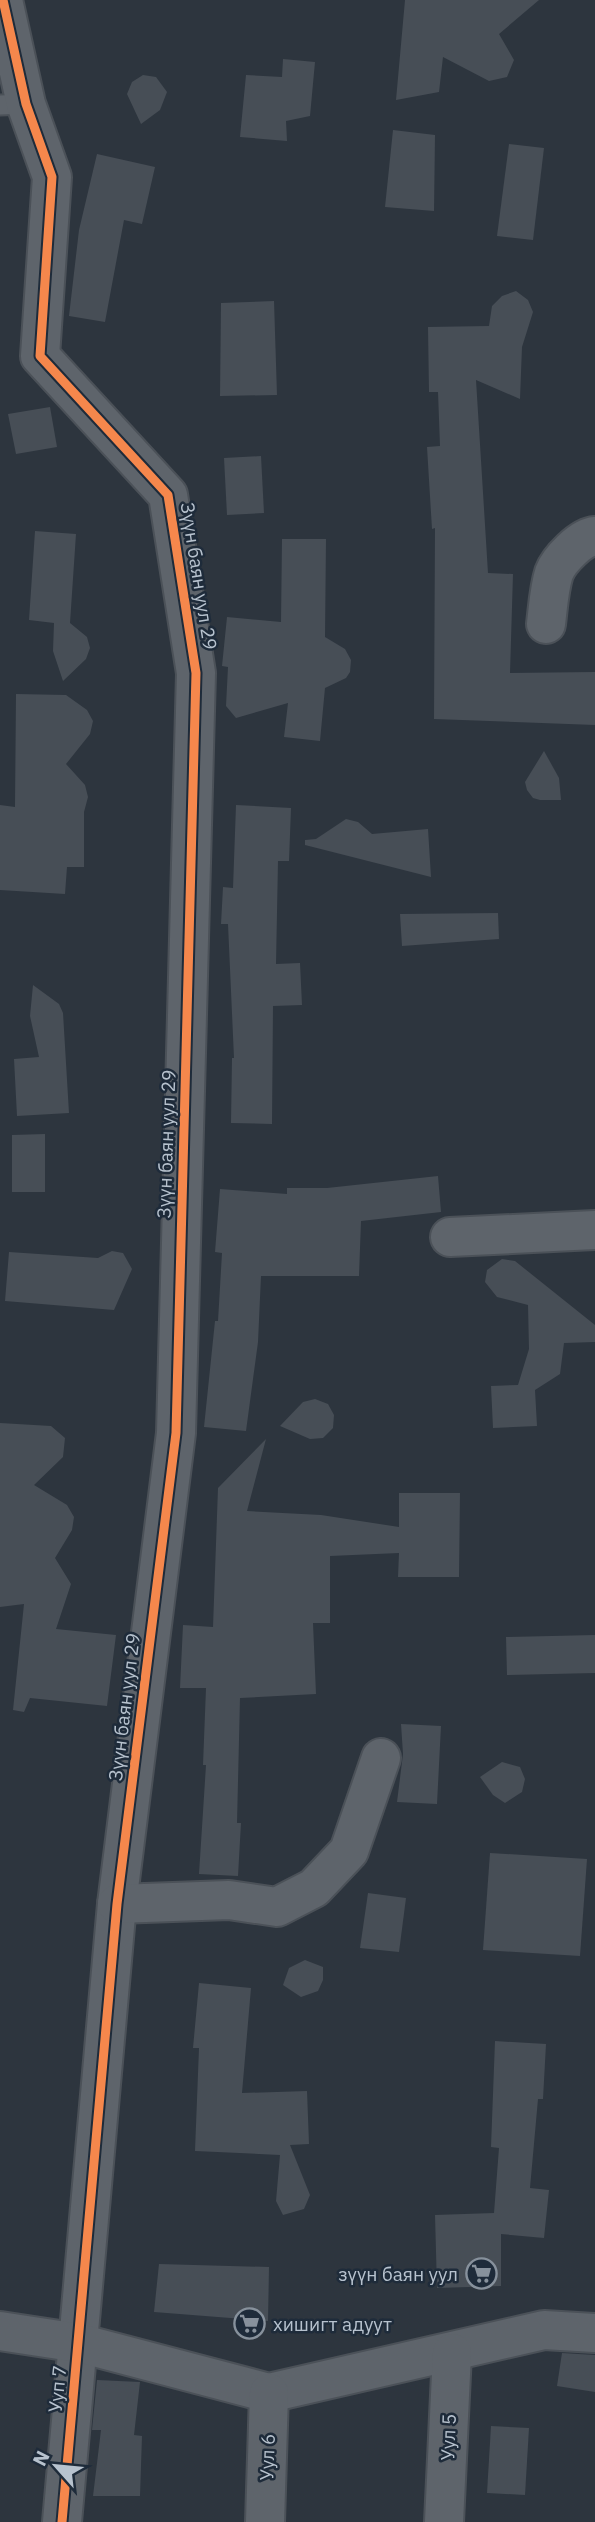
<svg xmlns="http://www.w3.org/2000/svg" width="595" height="2522" viewBox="0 0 595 2522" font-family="'IBM Plex Sans',sans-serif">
<rect width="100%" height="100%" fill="#2d353e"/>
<!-- building -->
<g fill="#474e56">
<polygon points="405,0 539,0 499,34 514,60 507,77 489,81 443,57 439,92 396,100"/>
<polygon points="283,59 315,62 310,116 286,121 287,141 240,137 246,75 282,77"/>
<polygon points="143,75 156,77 167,92 160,110 141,124 127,94 132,82"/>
<polygon points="393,130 435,135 434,211 385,207"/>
<polygon points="509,144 544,148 533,240 497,236"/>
<polygon points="97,154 155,167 142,224 124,220 105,322 69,316 79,230"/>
<polygon points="516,291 528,300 533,312 522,347 520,399 476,380 488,573 513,574 510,673 595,672 595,725 434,719 435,528 432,529 427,447 440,446 438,392 429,392 428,327 489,326 492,306 502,296"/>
<polygon points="274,301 277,395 220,396 221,303"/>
<polygon points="50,407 57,447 16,454 8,414"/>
<polygon points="261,456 264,513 227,515 224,458"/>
<polygon points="35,531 76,534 70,623 87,637 90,648 86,659 63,681 53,651 54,623 29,620"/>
<polygon points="282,539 326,539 325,637 345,649 351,660 350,672 346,678 325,688 320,741 284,737 288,703 236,718 226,706 228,667 222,666 227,617 281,622"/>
<polygon points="16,694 66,695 87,710 93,721 90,734 66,764 85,785 88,797 84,812 84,867 67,867 65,894 0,890 0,805 15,807"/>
<polygon points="544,751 559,778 561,800 540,800 533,798 527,790 525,782"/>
<polygon points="236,805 291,808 289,861 278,861 276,964 300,963 302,1005 273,1006 272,1124 231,1123 232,1058 234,1058 228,924 221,924 223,887 233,888"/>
<polygon points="346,819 358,822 372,834 428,829 431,877 305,845 305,840 316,839"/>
<polygon points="498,913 499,939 402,946 400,914"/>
<polygon points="33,985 59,1004 63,1013 69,1113 17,1116 14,1059 39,1057 30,1016"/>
<polygon points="45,1134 45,1192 12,1192 12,1135"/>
<polygon points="438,1176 441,1212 361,1221 359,1276 261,1276 258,1342 246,1431 204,1427 215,1321 218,1321 222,1253 215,1252 220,1189 287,1194 287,1188 327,1188"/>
<polygon points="112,1251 123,1253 132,1269 114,1310 5,1301 9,1252 98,1258"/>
<polygon points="502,1259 515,1261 595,1325 595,1342 564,1343 560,1374 535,1390 537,1426 493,1428 491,1386 518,1385 529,1349 528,1305 497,1297 485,1282 487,1270"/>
<polygon points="315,1399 328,1404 334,1415 333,1428 323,1438 310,1439 280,1426 303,1402"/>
<polygon points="0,1423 51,1426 65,1438 63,1457 34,1485 67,1505 74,1517 72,1530 55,1558 71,1584 56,1629 116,1635 107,1706 30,1698 24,1712 13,1710 24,1604 0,1607"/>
<polygon points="266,1439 247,1511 321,1515 399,1527 399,1493 460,1493 459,1577 398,1577 399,1553 330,1556 330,1623 313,1623 316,1694 240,1698 237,1823 241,1823 238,1876 199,1874 206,1765 203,1765 206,1688 180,1688 183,1625 213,1627 218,1488"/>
<polygon points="595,1635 595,1673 507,1675 506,1637"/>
<polygon points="401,1724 441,1726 437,1804 397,1802 403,1754"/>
<polygon points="502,1762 520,1767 525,1779 522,1792 505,1803 493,1795 480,1777"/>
<polygon points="490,1853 587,1859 580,1956 483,1950"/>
<polygon points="368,1893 406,1898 399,1952 360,1948"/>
<polygon points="305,1960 323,1967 323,1980 318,1991 301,1997 283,1985 289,1968"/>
<polygon points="199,1983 251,1988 242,2093 307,2091 309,2144 290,2145 310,2195 304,2209 283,2215 276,2201 280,2155 195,2151 199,2048 193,2048"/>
<polygon points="495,2041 546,2044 543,2099 538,2099 530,2188 549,2190 544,2238 501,2234 501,2286 437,2288 435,2215 494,2213 499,2148 491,2147"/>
<polygon points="159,2264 269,2267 268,2321 154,2312"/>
<polygon points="562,2353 595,2355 595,2392 557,2386"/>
<polygon points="97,2380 140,2382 134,2435 142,2436 140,2496 93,2496 101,2430 92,2430"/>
<polygon points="491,2426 529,2428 525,2495 487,2493"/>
</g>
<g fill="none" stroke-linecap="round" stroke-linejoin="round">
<defs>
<polyline id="lane" points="0,105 26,104"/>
<g id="street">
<polyline points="3,0 26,104 52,177 40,356 168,495 196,673 176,1433 117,1904 62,2522"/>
<path d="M546,624C548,608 549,589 554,573C559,560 581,537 595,536"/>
<polyline points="450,1237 595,1230"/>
<polyline points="117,1904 229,1900 277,1907 314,1888 349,1851 381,1758"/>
<polyline points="0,2331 79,2343 269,2393 544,2330 595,2333"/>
<polyline points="265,2522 269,2393"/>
<polyline points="444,2522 452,2353"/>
</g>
</defs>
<!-- lane casing -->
<use href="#lane" stroke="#4b5158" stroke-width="23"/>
<!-- street casing -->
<use href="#street" stroke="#4b5158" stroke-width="42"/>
<!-- lane -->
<use href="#lane" stroke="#5e646b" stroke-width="19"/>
<!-- street -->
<use href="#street" stroke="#5e646b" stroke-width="38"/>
<defs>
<polyline id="cycleway" points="3,0 26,104 52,177 40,356 168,495 196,673 176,1433 117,1904 62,2522"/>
</defs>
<!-- cycleway casing -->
<use href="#cycleway" stroke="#1e2b3a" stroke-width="13"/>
<!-- cycleway -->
<use href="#cycleway" stroke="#f5874c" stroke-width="9"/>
</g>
<!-- icons -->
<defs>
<symbol id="supermarket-ring" viewBox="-11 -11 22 22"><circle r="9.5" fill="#1e2b3a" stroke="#87919c" stroke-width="1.5"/><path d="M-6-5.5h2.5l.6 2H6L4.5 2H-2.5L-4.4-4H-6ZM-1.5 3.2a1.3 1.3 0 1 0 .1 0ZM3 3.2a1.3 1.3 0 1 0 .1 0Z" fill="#87919c"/></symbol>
</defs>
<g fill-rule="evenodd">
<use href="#supermarket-ring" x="464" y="2256" width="35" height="35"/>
<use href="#supermarket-ring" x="232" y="2306" width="35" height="35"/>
</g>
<g text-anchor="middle" stroke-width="5" stroke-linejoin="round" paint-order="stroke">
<!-- street labels -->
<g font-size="19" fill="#b7c2ce" stroke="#1e2b3a">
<text transform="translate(199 576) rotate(81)" y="7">Зүүн баян уул 29</text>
<text transform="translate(166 1144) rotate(-88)" y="7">Зүүн баян уул 29</text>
<text transform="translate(124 1707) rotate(-83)" y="7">Зүүн баян уул 29</text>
<text transform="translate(57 2389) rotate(-84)" y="7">Ууп 7</text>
<text transform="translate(448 2437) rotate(-88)" y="7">Уул 5</text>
<text transform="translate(267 2457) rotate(-88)" y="7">Уул 6</text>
</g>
<!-- poi labels -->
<g font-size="19" fill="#b7c2ce" stroke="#1e2b3a" text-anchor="end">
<text x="458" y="2281">зүүн баян уул</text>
<text x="273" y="2331" text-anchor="start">хишигт адуут</text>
</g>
</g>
<!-- north arrow -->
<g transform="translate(56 2466) rotate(297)" stroke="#1e2b3a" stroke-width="5" paint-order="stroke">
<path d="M0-5L12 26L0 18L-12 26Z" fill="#b7c2ce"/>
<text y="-10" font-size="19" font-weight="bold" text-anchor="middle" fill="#b7c2ce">N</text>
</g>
</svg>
